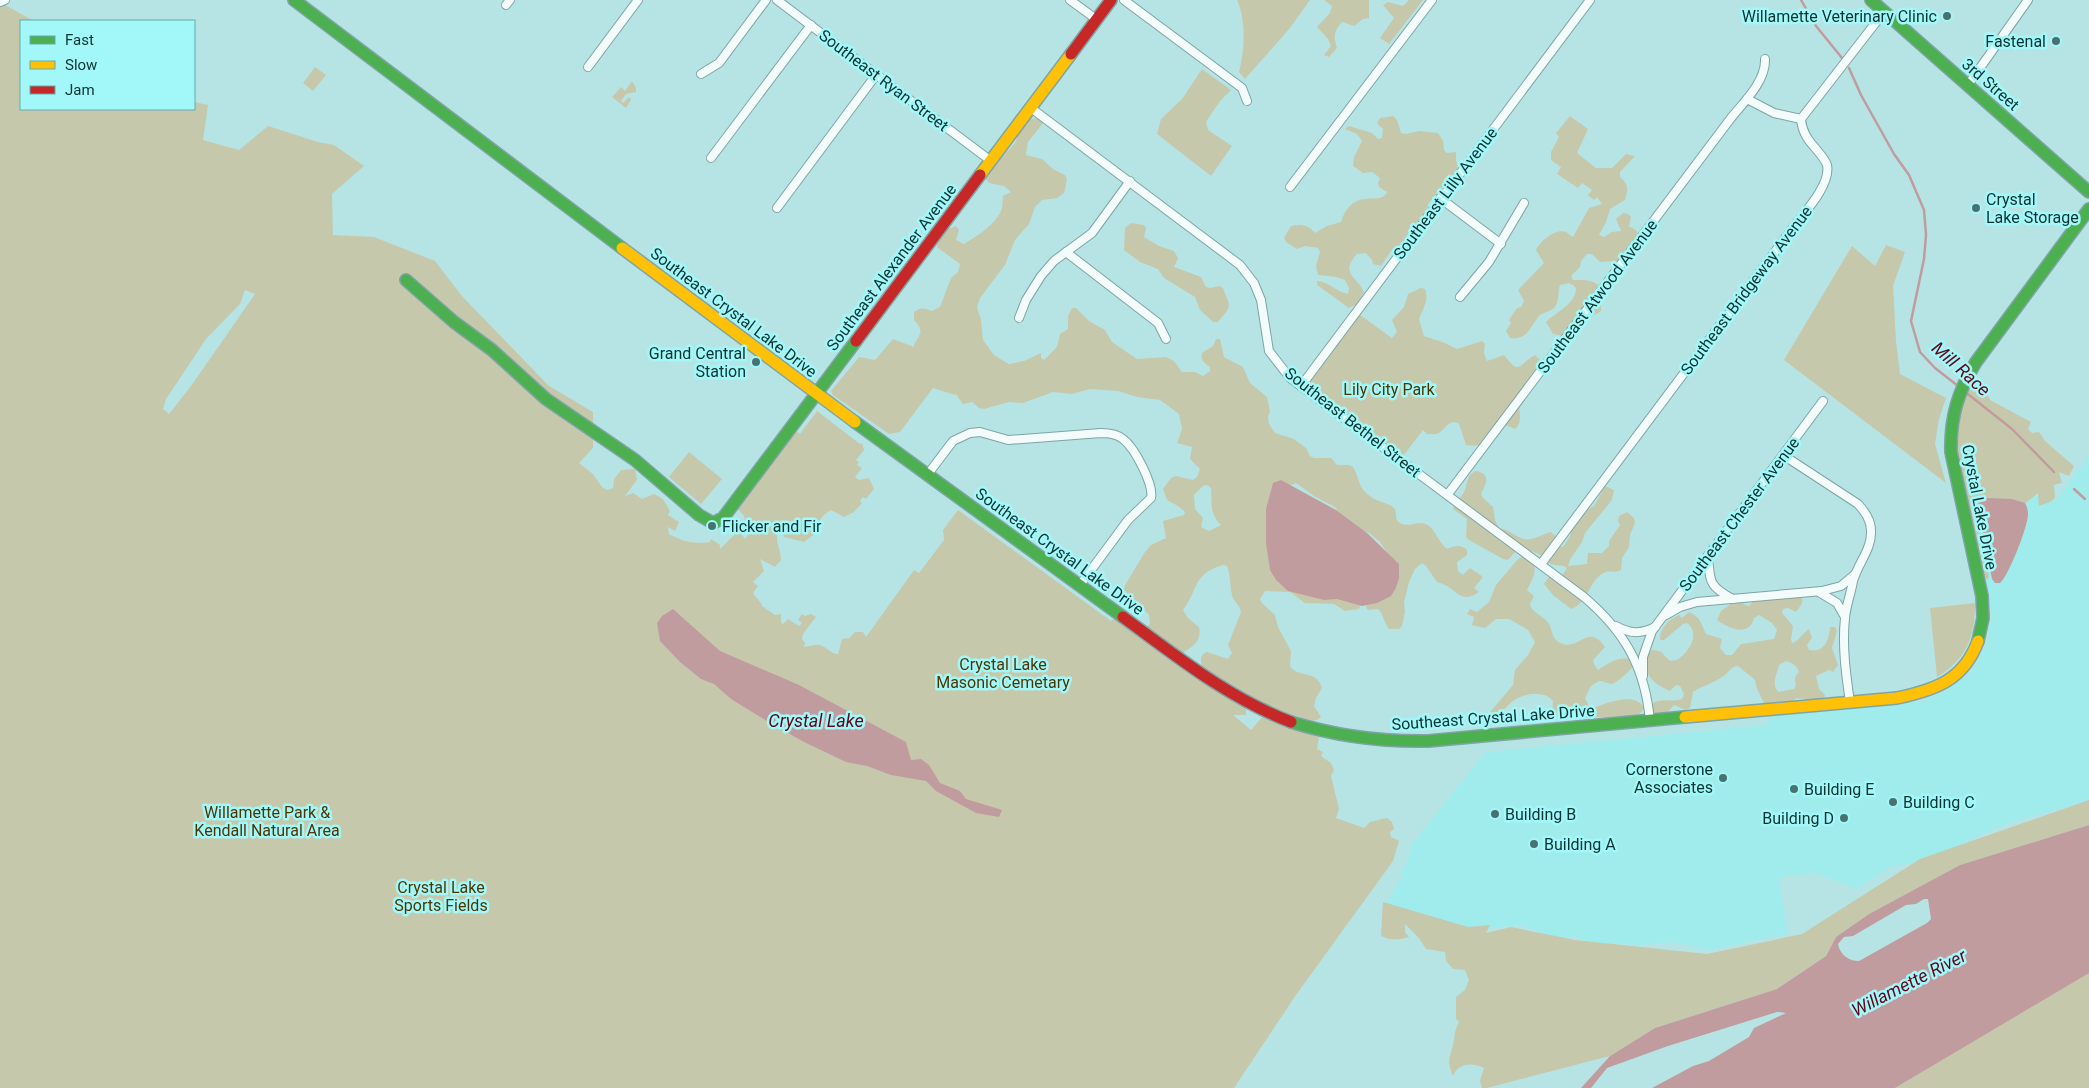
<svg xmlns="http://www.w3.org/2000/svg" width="2089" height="1088" viewBox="0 0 2089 1088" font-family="Roboto,sans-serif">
<rect width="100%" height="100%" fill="#b6e4e5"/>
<!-- built -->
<polygon fill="#a0ebec" points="2089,456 2089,801 2011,822 1922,861 1891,867 1856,889 1816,873 1779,877 1787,933 1711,950 1672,942 1640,945 1600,943 1585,941 1572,936 1562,939 1519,925 1502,927 1473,928 1431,921 1385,905 1402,877 1400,874 1409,857 1412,844 1486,752 1767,725 1767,717 1923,701 1946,691 1970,673 1979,660 1988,640 1992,615 1967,493 2020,491 2055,501"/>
<!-- green -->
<g fill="#c6c8ac" fill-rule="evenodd">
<path d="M1237,0H1310L1290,28L1245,79L1239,72C1245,51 1246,19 1237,0Z"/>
<path d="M1324,0H1369V18L1363,19L1354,26L1342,22C1334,31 1333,36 1337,48L1329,57L1324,55L1331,46L1328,39L1317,27L1330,13L1332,6Z"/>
<polygon points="1409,0 1423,0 1389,44 1380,38 1394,18 1383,5 1388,2 1403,6"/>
<path d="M0,4L5,5L34,21H21V109H194V102L208,105L203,140L239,150L268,126L318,142L334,145L364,166L332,194L333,235L374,237L435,261L462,296L549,386L593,412V448L579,463L593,474L602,487L607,490L613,488L614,479L621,470L635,469L637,480L625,496L633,493L642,499L654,494L663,499L670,511L668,515L679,522L675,531L668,527L669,534C685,542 692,544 710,542L711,539L720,545V549L734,535V524L739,523L740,532L745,539L748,535L744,516L737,508L794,430L800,434L817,411L860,444L862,443L864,450L856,460L859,462L857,465L862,468L855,477L859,480L869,478L874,489L866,499L863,497L860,501L862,503L854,512L844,517L831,510C821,516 818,521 816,533L804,542L784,537L781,530L777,533C776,544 781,550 781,560L775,567L760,559L764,571L753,582L758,586L753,593C756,598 761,601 762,606L775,615L781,614V622L783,624L788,619L799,626L802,623L798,620L802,614L805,616L811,614L816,617L803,634L802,639L805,643L804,647C809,647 814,644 820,645C827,647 831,654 838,654L842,639L849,638L855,632H863L866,637L914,570L919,573L944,540L943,530L958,510L1111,621L1121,613L1146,628L1150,624L1149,615L1127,593L1124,589L1125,585L1145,552L1151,545L1166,538L1163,521L1184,515L1185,512L1178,506L1167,500L1163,489L1171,478L1176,476L1193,480L1197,477L1200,469L1190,459L1192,447L1177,443L1182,429L1179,414L1160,400L1137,397L1118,391L1090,389L1072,394L1053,392L1023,403L1009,402L984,409L979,408L972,402L963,404L955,393V395L933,388L900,432L889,434L833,395L831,391L859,357L875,360L893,339L914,347V344C921,334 924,330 914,320V312C921,307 924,308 932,311L940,307L951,278L958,272L960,264L937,247L938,238L948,229L956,226L959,230L956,240L964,244C976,237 998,223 1002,208C1003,204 1002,200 1003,196L1011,192L1004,186L989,183L984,176L1015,143C1018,138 1016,135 1018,130C1021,122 1032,117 1040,119L1043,123L1028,142L1026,155L1042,159L1053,169L1065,175L1067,179L1064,193L1057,198L1042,200L1035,207L1029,224L1015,240L1005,265L980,298L977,307L981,320L983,340L994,355L1009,364L1024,361L1041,353V358L1044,360L1057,347L1060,334L1068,329V316L1072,308H1076L1089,321L1105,330L1112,342L1137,359L1166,357L1174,361L1182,372H1195L1203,376L1210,371V367C1204,363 1200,360 1202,353L1213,346L1216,339H1220L1224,357L1243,367L1250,383L1267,397L1270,411L1268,417L1269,424L1275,433L1294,439L1306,448L1310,456L1314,458H1331L1337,465H1349L1353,467C1360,478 1357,487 1370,496C1376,502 1388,502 1394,508C1398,512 1393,521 1402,524C1410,527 1419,520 1428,525C1436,531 1439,543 1447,549C1455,546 1460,544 1467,550V555L1457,562L1458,571L1463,575L1470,568L1483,577L1474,588L1479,592C1459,606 1456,586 1437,582L1426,566L1422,563L1415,569L1409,582L1404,602L1405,611L1402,626L1399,629H1389C1384,622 1383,614 1378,609L1368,610L1366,607L1388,554L1380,542L1369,533L1351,525L1342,517L1335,507L1314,496L1296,483L1287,487L1324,593L1361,604L1359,609L1345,611L1334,604L1305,603L1290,592L1265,591L1260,599L1262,603L1275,615L1278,627L1291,651L1290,666C1298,679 1316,668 1322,688L1316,698L1314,706L1321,717L1317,720L1308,722L1299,716L1274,712L1266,705L1257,702L1246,706V715H1233L1251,730L1262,717L1319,737L1317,749L1323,752L1321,756L1331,763L1334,770L1331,776L1339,809L1336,818L1364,828L1370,822L1387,818L1392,822L1394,829L1390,832L1391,837L1399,841L1393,861L1296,995L1234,1088H0ZM245,290L255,294L191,386L169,414L163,409L166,399L206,339L240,304ZM1207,485L1211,488C1212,503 1209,513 1221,525L1209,531L1201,527L1203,518L1195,509L1194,495L1203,486ZM1223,565L1227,566C1231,576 1230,591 1233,598C1236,604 1240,605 1241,612L1228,645L1232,653L1228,659L1207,652C1199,655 1201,660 1202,667L1198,669L1184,657V652C1194,646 1202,640 1199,627L1188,618L1183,610C1199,589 1192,574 1223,565Z"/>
<polygon points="315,67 326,75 313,91 303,83"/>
<polygon points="1202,69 1231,90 1220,101 1206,122 1208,130 1232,146 1211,176 1157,134 1161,119 1182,99"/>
<polygon points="632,81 636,88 636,92 626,94 621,101 623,103 629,97 631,100 626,108 612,97 621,87 625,91"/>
<path d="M1393,116L1397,120L1401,133L1406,134L1419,131L1438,133L1443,141L1444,150L1447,153L1456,152V160L1458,169L1428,204L1427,213L1408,246L1391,251L1381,266L1373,264L1372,260L1366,253L1357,254C1339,274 1357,276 1364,292L1357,304L1349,308L1317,285V281C1328,281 1336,292 1348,294L1349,288L1345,280L1336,277L1318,275L1316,266L1320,252L1318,248L1305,246L1297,249L1286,242L1284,238L1291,226C1302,224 1308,225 1315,233L1327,226L1341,222C1354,184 1380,208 1387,192L1379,187L1378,183L1380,178L1372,172L1363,173L1353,166L1354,157L1362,141L1357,134L1345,129L1349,126L1372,133L1378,139L1382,138L1383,129L1377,123L1380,118Z"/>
<path d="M1570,116L1588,129L1577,153L1596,168H1612L1626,154L1635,156L1620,172V177C1629,185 1628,189 1625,200L1610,209L1606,222L1599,235L1604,237L1612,232L1621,231L1616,219L1623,213L1628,214L1631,217L1629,226L1637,231L1638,236L1618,261L1600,262L1592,254H1587L1581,261L1580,267L1571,276L1573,280C1583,280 1595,279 1601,288L1598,297L1601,306V311C1588,319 1574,325 1565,336L1553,334L1546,322C1556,312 1576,304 1576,288L1573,285L1569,283L1560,285C1558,291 1559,299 1556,305C1553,312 1544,311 1539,316C1530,327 1527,341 1510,338L1506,331L1511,323L1509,320L1517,308L1521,307L1524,301L1518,290L1544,263L1536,250C1540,241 1556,228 1566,232C1569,234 1571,236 1573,237L1589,208L1602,204L1597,197L1594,200L1588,195L1592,190L1582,183L1578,188L1557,174L1561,167L1551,160V152L1559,137L1556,133Z"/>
<path d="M1131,223L1144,225L1146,228L1144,237L1159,246L1174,251L1178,258L1174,267L1201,277L1206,287L1210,288L1220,286C1226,291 1222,287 1225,293C1232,309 1229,308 1218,322H1213L1200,310L1195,297L1164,278L1158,269L1140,262L1124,250L1125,228Z"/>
<polygon points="1886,245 1905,252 1893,286 1896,341 1900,374 1946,398 1939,419 1935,444 1946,483 1784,360 1852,246 1875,266"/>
<path d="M1421,288L1425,289C1429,300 1423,309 1419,319L1424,336L1445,343L1457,349L1482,341L1485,344L1484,353L1487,361L1504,355C1521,377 1518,364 1535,355L1541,361L1528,381L1526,390L1519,402C1519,411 1523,422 1515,429L1498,422C1485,434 1489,449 1466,445L1459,424C1449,417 1446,430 1437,434H1427L1423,430L1400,460L1301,386L1356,312L1392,338L1397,332L1392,320L1404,307L1408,294Z"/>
<path d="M1979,383L1985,389L1990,400L2031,422L2028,429L2032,433L2039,432L2045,441L2074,466L2069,476L2059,472L2062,483L2054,485L2055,498L2050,502L2039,506L2038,493L2022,506L1978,508L1989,578L1981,581L1962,518L1969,507L1959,504L1957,495L1964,486C1960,472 1955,458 1956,443C1957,429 1962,417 1958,403L1968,384Z"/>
<polygon points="689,452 722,479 701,504 669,477"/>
<path d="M1476,471C1492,474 1486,484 1481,494L1483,498L1493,507L1495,520L1499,528C1509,530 1512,534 1521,538C1531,543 1542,534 1551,532L1555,536L1553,544L1556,548L1564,546L1571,534V529L1582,513L1594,506L1605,486L1614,490L1612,500L1585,533L1582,542L1571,558L1568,566L1587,564L1588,553H1602L1609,546V541L1620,525L1618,521L1619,516L1627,512L1634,518L1635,523L1630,535L1629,547L1622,558L1621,570C1614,574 1608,569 1602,574C1588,583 1588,603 1571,609L1553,595L1544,584L1549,577L1562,576L1567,568L1564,566L1550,564C1544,552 1534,555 1525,547L1517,550L1508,560L1503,559L1469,540L1466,537L1467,519L1453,509C1456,502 1460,498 1464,492C1468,484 1466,475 1476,471Z"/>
<path d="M1527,555C1540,567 1534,576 1527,590L1534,596L1530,604C1531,611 1540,615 1546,620C1553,626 1550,638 1560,643C1580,652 1587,622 1605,647L1593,660L1594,664L1598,670C1608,663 1620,655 1632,660L1635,664C1632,669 1615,685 1611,684C1606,683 1604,681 1599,681L1591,686L1585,698L1589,706L1593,708C1606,703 1636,691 1644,708C1633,728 1601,712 1583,719L1575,715L1573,711L1561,718L1552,715L1553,701C1548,695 1543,694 1535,694C1514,694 1504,709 1492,725L1485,726L1486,717L1513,685L1515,670L1528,655L1535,642L1528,630L1509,619H1496L1485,628L1472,625L1474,617L1467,614L1470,609L1477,612L1489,602L1496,585L1518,559Z"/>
<path d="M1789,590L1798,592C1805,601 1803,603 1796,612L1788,608L1783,609L1782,613L1793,626L1791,639L1792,643C1799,641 1803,633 1809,629L1812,638L1807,645L1809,650C1825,653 1829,640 1830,627H1835L1837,631L1832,648L1838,665L1833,672L1829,670L1816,676L1819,689L1825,695L1824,699L1820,701L1797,698L1783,706L1765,705L1757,689L1755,680L1738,666C1730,667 1729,673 1722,677C1716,682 1702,686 1693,692L1690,708L1686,710L1674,705L1665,715H1657L1653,712L1652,704C1661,697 1671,703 1682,699L1684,694L1680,686L1676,685L1670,691C1652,683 1645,676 1645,656L1652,650C1663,650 1663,655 1670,661L1677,660C1689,652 1701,634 1687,623L1683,624L1664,640H1660C1659,629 1669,619 1679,615L1682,618L1689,612C1701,617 1701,624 1706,634L1722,639L1720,648L1726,655H1732L1741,644L1774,639L1777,630L1772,623L1759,615L1754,618C1749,638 1728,628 1717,620L1721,611L1738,599L1745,605L1749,606L1755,599L1782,596ZM1786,661C1793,663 1797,666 1799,672C1795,676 1794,679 1796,684L1794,689L1778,692C1771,683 1777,675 1779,665Z"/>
<path d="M1975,603C1975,636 1967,659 1937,677L1930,608Z"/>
<path d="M2089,800V825L1960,865L1869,914L1836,937L1826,956L1777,989L1655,1028L1610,1056L1487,1088H1482L1480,1081L1484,1068C1473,1062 1458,1063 1453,1076C1447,1061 1449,1060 1453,1045C1455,1036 1454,1031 1459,1022L1456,1019V997L1465,990L1469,980L1465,970L1453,969L1446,961L1445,952L1426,949L1419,938L1405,924V932L1409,937C1399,940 1391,941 1381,936L1383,902L1468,927L1490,925L1486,933L1511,927L1575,940L1707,954L1802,934L1920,859Z"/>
<polygon points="2089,973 2089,1088 1895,1088 2085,974"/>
</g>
<!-- water -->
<g fill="#c19c9f" fill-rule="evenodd">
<polygon points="1281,480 1336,510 1367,533 1399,564 1399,578 1396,588 1391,596 1377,603 1362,606 1337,599 1324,600 1288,591 1276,580 1270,570 1266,543 1266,509 1273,483"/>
<path d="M1988,498L2012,499L2025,503C2027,507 2028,510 2028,514C2028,526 2009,575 2000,583H1995L1992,579L1978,508L1979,503L1983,499Z"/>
<polygon points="673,609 720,651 799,685 906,742 911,760 921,759 929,765 940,783 960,791 966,799 1002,810 999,817 976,813 936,791 926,781 891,775 867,766 846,762 804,742 770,723 731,699 714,684 701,679 680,662 660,641 657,623 662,616"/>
<path d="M2089,825V973L1895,1088H1652L1693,1066L1709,1061L1749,1037L1754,1028L1786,1013L1777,1012L1668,1046L1607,1068L1591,1088H1581L1610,1056L1655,1028L1777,989L1826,956L1836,937L1869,914L1960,865ZM1924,899H1928L1931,919L1927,923L1859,961C1849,961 1840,955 1838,944L1844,937L1853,936L1906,905L1916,904Z"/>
</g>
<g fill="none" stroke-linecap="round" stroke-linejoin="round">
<!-- stream -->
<g stroke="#c19c9f" stroke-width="2.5">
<polyline points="1801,0 1816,26 1842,58"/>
<polyline points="1849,68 1861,95 1894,154 1909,175 1924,210 1926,235 1924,259 1911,321 1920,352 1935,368 1958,386"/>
<polyline points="1964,391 2012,429 2054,472"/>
<polyline points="2074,489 2085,499"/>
</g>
<defs>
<g id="street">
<polyline points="777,0 991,161"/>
<polyline points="1070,0 1096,19"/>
<polyline points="1124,0 1242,88 1247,101"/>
<polyline points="0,2 5,0"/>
<polyline points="506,5 510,0"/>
<polyline points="588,67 638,0"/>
<polyline points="701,74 719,63 766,0"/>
<polyline points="1968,85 2028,0"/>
<polyline points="1747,99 1774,113 1801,119"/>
<path d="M1031,108L1240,265L1254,283L1261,300L1269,351L1290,378L1584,597C1625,632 1645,667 1650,721"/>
<polyline points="711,158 811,25"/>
<polyline points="1290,187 1432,0"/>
<polyline points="1440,198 1501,244"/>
<polyline points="777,208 876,75"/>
<polyline points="1066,252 1158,323 1166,339"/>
<polyline points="1460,297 1489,262 1524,203"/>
<polyline points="1019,318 1026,300 1041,276 1054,261 1092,233 1130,181"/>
<polyline points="1301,386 1590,0"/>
<path d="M1783,455L1858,504C1865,512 1871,520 1871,531C1872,549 1858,563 1853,581C1851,593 1846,606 1845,618C1842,646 1846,675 1850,702"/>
<path d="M928,474L953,441L970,433L980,432L1008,440L1101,433C1109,433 1117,434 1123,439C1135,448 1154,485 1151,498L1128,520L1080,585"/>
<path d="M1448,494L1731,118C1744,102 1766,81 1765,59"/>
<path d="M1708,555C1710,581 1708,586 1733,599"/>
<path d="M1541,564L1795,225C1806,211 1831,184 1827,165C1825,159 1820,154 1816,149C1808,140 1802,132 1801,119L1884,12"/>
<polyline points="1819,592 1837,603 1845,617"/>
<polyline points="1666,615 1680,607 1697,602 1822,591 1841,586 1854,575"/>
<path d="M1616,626C1630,634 1641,634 1655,627"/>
<polyline points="1643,676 1643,657 1652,631 1823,401"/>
</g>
<g id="fast">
<polyline points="294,0 622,248"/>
<polyline points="1871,0 2089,192"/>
<polyline points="406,280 454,322 492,350 546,399 635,460 699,515 713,523 723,518 856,341"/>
<polyline points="855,422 1123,617"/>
<path d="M1978,641L1983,618L1982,596L1951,452C1950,418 1958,391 1976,362L2089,209"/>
<path d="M1291,722C1336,736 1380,742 1428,741L1685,717"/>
</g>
<g id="slow">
<polyline points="980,175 1071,54"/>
<polyline points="622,248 855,422"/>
<path d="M1685,717L1897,698C1935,690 1964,680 1978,641"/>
</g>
<g id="jam">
<polyline points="1071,54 1111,0"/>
<polyline points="856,341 980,175"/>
<path d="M1123,617C1176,656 1228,698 1291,722"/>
</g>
</defs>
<!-- street casing -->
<use href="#street" stroke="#7ea4a5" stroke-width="10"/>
<!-- fast casing -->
<use href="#fast" stroke="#7ea4a5" stroke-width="14"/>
<!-- slow casing -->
<use href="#slow" stroke="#7ea4a5" stroke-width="14"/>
<!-- jam casing -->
<use href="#jam" stroke="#7ea4a5" stroke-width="14"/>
<!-- street -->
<use href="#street" stroke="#f4fbfb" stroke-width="8"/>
<!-- fast -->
<use href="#fast" stroke="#4caf50" stroke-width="11"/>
<!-- slow -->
<use href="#slow" stroke="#ffc107" stroke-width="11"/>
<!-- jam -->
<use href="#jam" stroke="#c62828" stroke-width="11"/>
</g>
<!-- markers -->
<g fill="#487171" stroke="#a2f8f9" stroke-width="2">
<circle cx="1947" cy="16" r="5"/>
<circle cx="2056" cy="41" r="5"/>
<circle cx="1976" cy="208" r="5"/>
<circle cx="756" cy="362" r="5"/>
<circle cx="712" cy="526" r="5"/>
<circle cx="1723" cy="778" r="5"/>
<circle cx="1794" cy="789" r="5"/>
<circle cx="1893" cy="802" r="5"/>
<circle cx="1495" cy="814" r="5"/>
<circle cx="1844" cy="818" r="5"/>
<circle cx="1534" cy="844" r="5"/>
</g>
<g text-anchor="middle" stroke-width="5" stroke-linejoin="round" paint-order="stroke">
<!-- poi labels -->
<g font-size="16" fill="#0d3333" stroke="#a2f8f9" text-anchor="start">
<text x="1937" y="22" text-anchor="end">Willamette Veterinary Clinic</text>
<text x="2046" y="47" text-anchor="end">Fastenal</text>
<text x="1986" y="205">Crystal<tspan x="1986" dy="18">Lake Storage</tspan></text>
<text x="746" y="359" text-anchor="end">Grand Central<tspan x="746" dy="18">Station</tspan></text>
<text x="722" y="532">Flicker and Fir</text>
<text x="1713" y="775" text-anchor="end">Cornerstone<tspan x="1713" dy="18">Associates</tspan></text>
<text x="1804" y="795">Building E</text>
<text x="1903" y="808">Building C</text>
<text x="1505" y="820">Building B</text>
<text x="1834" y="824" text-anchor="end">Building D</text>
<text x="1544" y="850">Building A</text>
</g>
<!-- street labels -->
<g font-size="16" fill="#0d3333" stroke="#a2f8f9">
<text transform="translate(884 80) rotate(37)" y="6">Southeast Ryan Street</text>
<text transform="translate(1991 84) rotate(41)" y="6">3rd Street</text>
<text transform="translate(1445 193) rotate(-53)" y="6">Southeast Lilly Avenue</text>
<text transform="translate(891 267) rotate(-53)" y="6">Southeast Alexander Avenue</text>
<text transform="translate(1746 290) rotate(-53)" y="6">Southeast Bridgeway Avenue</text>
<text transform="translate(1597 296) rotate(-53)" y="6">Southeast Atwood Avenue</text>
<text transform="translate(734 312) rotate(37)" y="6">Southeast Crystal Lake Drive</text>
<text transform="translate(1353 422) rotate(38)" y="6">Southeast Bethel Street</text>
<text transform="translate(1980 507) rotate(79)" y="6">Crystal Lake Drive</text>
<text transform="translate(1739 514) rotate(-53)" y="6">Southeast Chester Avenue</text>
<text transform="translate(1060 551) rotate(36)" y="6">Southeast Crystal Lake Drive</text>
<text transform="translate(1493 717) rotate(-4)" y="6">Southeast Crystal Lake Drive</text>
</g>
<!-- park labels -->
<g font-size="16" fill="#4f3502" stroke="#a2f8f9">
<text x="1389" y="395">Lily City Park</text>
<text x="1003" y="670">Crystal Lake<tspan x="1003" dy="18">Masonic Cemetary</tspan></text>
<text x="267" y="818">Willamette Park &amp;<tspan x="267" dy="18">Kendall Natural Area</tspan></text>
<text x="441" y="893">Crystal Lake<tspan x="441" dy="18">Sports Fields</tspan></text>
</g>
<!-- water labels -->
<g font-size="18" font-style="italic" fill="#62071b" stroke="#a2f8f9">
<text transform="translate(1961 369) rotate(42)" y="6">Mill Race</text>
<text x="816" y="727">Crystal Lake</text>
<text transform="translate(1909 983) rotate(-27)" y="6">Willamette River</text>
</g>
</g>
<!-- legend -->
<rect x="20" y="20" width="175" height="90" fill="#a2f8f9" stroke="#66a9aa"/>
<rect x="30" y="36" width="25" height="8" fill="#4caf50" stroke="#66a9aa"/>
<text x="65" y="45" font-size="15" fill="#0d3333">Fast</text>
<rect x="30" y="61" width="25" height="8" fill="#ffc107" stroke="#66a9aa"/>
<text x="65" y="70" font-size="15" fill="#0d3333">Slow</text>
<rect x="30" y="86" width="25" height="8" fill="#c62828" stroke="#66a9aa"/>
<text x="65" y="95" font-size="15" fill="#0d3333">Jam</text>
</svg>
